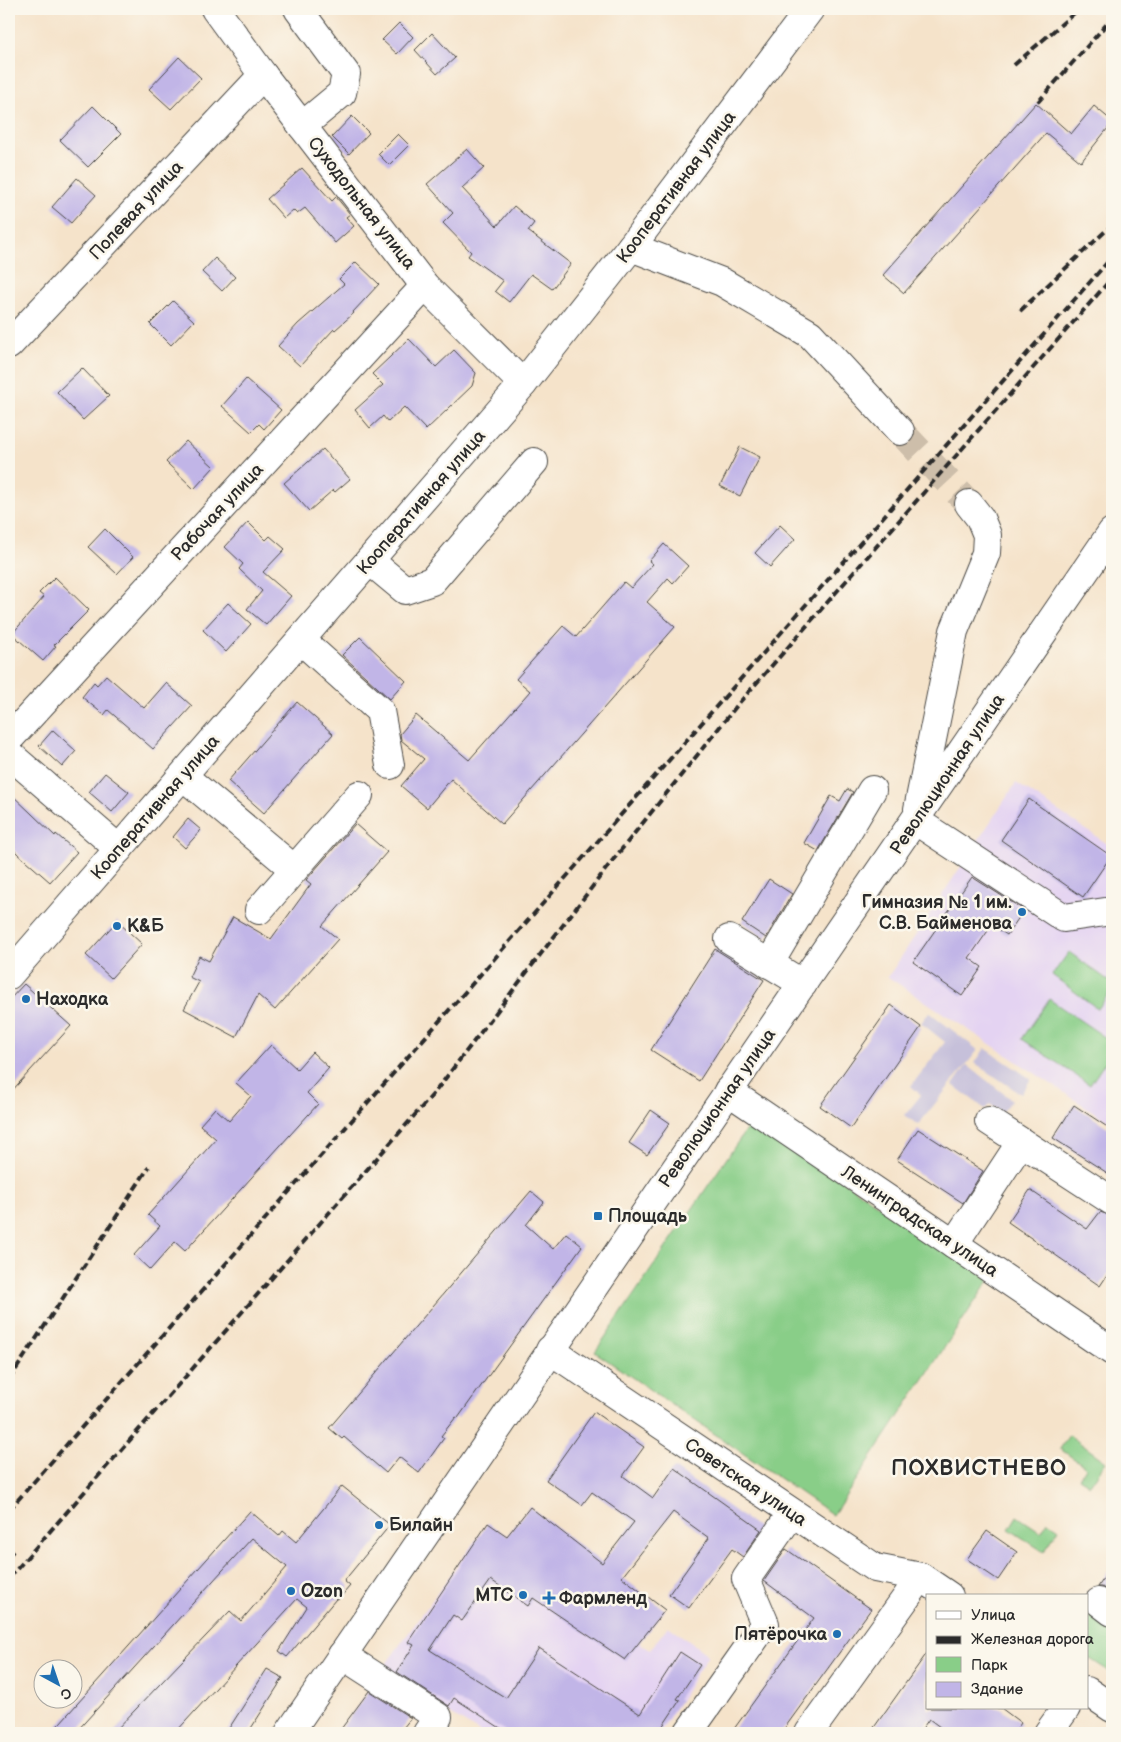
<svg xmlns="http://www.w3.org/2000/svg" width="1121" height="1742" viewBox="0 0 1121 1742" font-family="'Balsamiq Sans',sans-serif">
<rect width="100%" height="100%" fill="#fbf7ec"/>
<filter id="ink" filterUnits="userSpaceOnUse"><feTurbulence type="fractalNoise" baseFrequency=".02" numOctaves="2"/><feDisplacementMap in="SourceGraphic" scale="10" xChannelSelector="R" yChannelSelector="G"/><feConvolveMatrix kernelMatrix="1 2 1 2 8 2 1 2 1" color-interpolation-filters="sRGB"/></filter>
<filter id="wash" filterUnits="userSpaceOnUse"><feTurbulence type="fractalNoise" baseFrequency=".0096" numOctaves="4" result="noise"/><feDisplacementMap in="SourceGraphic" scale="20" xChannelSelector="R" yChannelSelector="G"/><feGaussianBlur stdDeviation="1.12" result="paint"/><feColorMatrix in="noise" values="0 0 0 0 0 0 0 0 0 0 0 0 0 0 0 0 0 1.4 0 .05"/><feComposite in="paint" operator="in"/></filter>
<g filter="url(#wash)">
<rect width="100%" height="100%" fill="#f5e3ca"/>
<!-- built -->
<g fill="#e4d3f2">
<polygon points="1016,783 1112,847 1112,1124 888,977"/>
<polygon points="488,1523 567,1579 577,1600 650,1650 668,1626 708,1655 660,1733 481,1733 381,1671"/>
</g>
<!-- industrial -->
<g fill="#c6c0da">
<polygon points="929,1012 978,1050 918,1125 905,1115 921,1095 911,1086 945,1042 921,1023"/>
<polygon points="985,1048 1031,1079 1021,1094 975,1063"/>
<polygon points="967,1065 1012,1100 1002,1113 990,1104 985,1109 953,1085"/>
</g>
<!-- green -->
<g fill="#89ce88" stroke="#5a7c5a">
<polygon points="1069,952 1112,983 1112,989 1098,1009 1052,975"/>
<polygon points="1049,999 1112,1042 1112,1052 1090,1085 1022,1039"/>
<polygon points="752,1121 990,1279 833,1515 595,1352"/>
<polygon points="1069,1435 1106,1462 1090,1485 1079,1478 1086,1467 1060,1449"/>
<polygon points="1017,1516 1041,1532 1048,1521 1059,1529 1044,1552 1009,1529"/>
<polygon points="1087,1602 1112,1617 1112,1673 1087,1657"/>
</g>
<g id="blocks">
<!-- building -->
<g fill="#c1b5e7">
<polygon points="399,23 413,37 397,54 382,40"/>
<polygon points="432,33 455,58 437,74 415,50"/>
<polygon points="179,57 201,78 171,109 149,89"/>
<polygon points="1036,103 1071,134 1094,106 1112,121 1112,123 1081,162 1046,133 904,293 883,275"/>
<polygon points="93,106 121,134 88,167 60,140"/>
<polygon points="352,116 369,133 349,154 332,137"/>
<polygon points="398,134 409,145 389,165 378,154"/>
<polygon points="467,149 484,168 462,188 497,226 514,206 534,223 528,231 571,264 552,289 531,274 509,302 495,291 503,281 468,256 471,252 443,223 453,213 427,184"/>
<polygon points="302,168 332,201 336,197 350,214 346,217 354,226 335,243 305,208 297,214 293,210 284,218 267,199"/>
<polygon points="77,178 96,195 71,223 52,207"/>
<polygon points="215,258 235,277 222,291 202,272"/>
<polygon points="356,262 379,284 353,312 354,313 335,330 334,329 300,366 278,346 298,324 344,284 339,279"/>
<polygon points="173,301 194,321 171,345 150,324"/>
<polygon points="409,339 436,367 454,350 476,373 472,386 426,430 404,407 388,422 383,416 370,428 355,410 383,385 372,374"/>
<polygon points="82,368 109,396 83,420 57,392"/>
<polygon points="246,379 281,410 264,429 259,424 251,432 222,406"/>
<polygon points="186,441 214,467 194,489 166,462"/>
<polygon points="740,447 760,457 740,496 720,486"/>
<polygon points="323,449 350,479 335,492 333,490 309,511 284,483"/>
<polygon points="248,522 266,540 270,536 285,549 263,572 291,596 266,625 247,609 262,591 239,569 243,564 225,547"/>
<polygon points="780,525 795,539 770,567 755,553"/>
<polygon points="105,529 133,557 117,574 88,547"/>
<polygon points="664,544 688,566 673,583 668,578 647,602 675,627 502,824 451,779 427,808 401,786 424,759 401,740 400,734 416,715 469,760 530,691 516,679 531,662 563,626 576,637 624,582 631,588 653,564 649,561"/>
<polygon points="55,577 89,610 54,645 56,646 43,661 12,634 44,597 39,593"/>
<polygon points="228,603 251,624 226,652 203,630"/>
<polygon points="360,637 406,681 390,699 342,655"/>
<polygon points="106,675 144,708 166,683 192,706 153,749 108,710 104,715 82,697 94,682 97,685"/>
<polygon points="297,702 333,734 264,813 228,781"/>
<polygon points="53,730 76,751 62,767 39,746"/>
<polygon points="105,773 129,792 112,812 89,792"/>
<polygon points="847,789 853,792 818,851 804,843 831,796 840,801"/>
<polygon points="9,792 55,836 56,834 77,852 50,882 9,846"/>
<polygon points="1029,799 1111,856 1083,897 1001,840"/>
<polygon points="188,819 201,830 185,848 173,837"/>
<polygon points="355,824 387,852 322,926 338,939 275,1010 258,995 236,1037 184,1009 199,982 189,977 199,956 209,961 233,917 271,939 311,884 306,880"/>
<polygon points="972,877 1024,910 1007,935 992,925 969,958 982,967 962,996 913,962"/>
<polygon points="769,879 792,894 766,938 742,922"/>
<polygon points="117,921 142,944 111,978 86,955"/>
<polygon points="715,949 764,980 699,1081 651,1050"/>
<polygon points="24,984 71,1026 9,1094 9,1000"/>
<polygon points="891,1005 921,1027 851,1128 820,1106"/>
<polygon points="271,1045 297,1069 312,1052 329,1068 307,1093 318,1104 185,1251 175,1242 150,1270 134,1255 160,1226 148,1215 216,1139 200,1125 215,1108 229,1121 251,1096 236,1083"/>
<polygon points="1074,1105 1112,1130 1112,1176 1053,1138"/>
<polygon points="651,1110 670,1123 647,1155 629,1143"/>
<polygon points="918,1129 983,1171 963,1203 897,1160"/>
<polygon points="1030,1190 1087,1229 1100,1212 1112,1216 1112,1268 1100,1286 1008,1222"/>
<polygon points="531,1191 544,1202 526,1225 553,1249 566,1233 582,1246 458,1418 456,1417 441,1436 444,1438 419,1473 399,1457 386,1473 344,1437 342,1439 329,1428"/>
<polygon points="594,1412 644,1447 623,1476 653,1498 674,1468 761,1530 743,1557 732,1549 689,1608 669,1594 709,1538 673,1512 622,1577 665,1610 625,1660 533,1598 528,1606 491,1580 462,1621 453,1615 430,1650 506,1698 539,1648 640,1714 680,1652 700,1665 677,1699 680,1700 658,1733 508,1733 454,1698 449,1706 397,1672 414,1645 408,1642 488,1523 507,1536 530,1507 602,1563 634,1522 592,1492 582,1505 546,1480"/>
<polygon points="342,1486 390,1525 344,1581 350,1586 338,1600 336,1599 287,1657 279,1651 307,1607 297,1599 175,1733 113,1733 230,1611 241,1621 287,1567 252,1538 75,1733 51,1733 250,1511 279,1536 283,1531 296,1542"/>
<polygon points="987,1531 1017,1552 998,1580 967,1559"/>
<polygon points="786,1549 871,1609 781,1733 731,1733 814,1618 764,1581"/>
<polygon points="1112,1566 1112,1592 1102,1587 1098,1587"/>
<polygon points="927,1653 927,1708 1001,1708 1021,1723 1014,1733 948,1733 929,1719 919,1733 870,1733"/>
<polygon points="267,1669 283,1678 248,1733 226,1733"/>
<polygon points="369,1691 411,1718 399,1733 338,1733"/>
</g>
</g>
</g>
<g filter="url(#ink)">
<use href="#blocks" fill-opacity="0" stroke="#494743" stroke-width="1"/>
<g fill="none" stroke-linecap="round" stroke-linejoin="round">
<!-- minor-tunnel -->
<polyline stroke="#cdbeaa" stroke-width="28" stroke-dasharray="28 14" stroke-linecap="butt" points="900,431 969,504"/>
<defs>
<g id="minor">
<polyline points="215,9 263,75 425,286 523,384"/>
<polyline points="298,9 346,74 342,93 302,126"/>
<polyline points="631,247 722,282 810,334 900,431"/>
<polyline points="9,345 263,75"/>
<polyline points="370,561 405,590 432,581 534,462"/>
<polyline points="301,640 380,711 390,765"/>
<polyline points="9,739 425,286"/>
<polyline points="9,754 119,849"/>
<polyline points="183,776 294,869"/>
<polyline points="918,809 954,631 986,553 987,535 980,518 969,504"/>
<polyline points="916,821 1064,918 1112,911"/>
<polyline points="259,910 359,795"/>
<polyline points="729,939 803,984"/>
<polyline points="769,964 872,790"/>
<polyline points="9,975 523,384 631,247 810,9"/>
<polyline points="728,1091 1112,1351"/>
<polyline points="989,1121 1112,1201"/>
<polyline points="954,1244 1021,1142"/>
<polyline points="550,1350 875,1568 921,1577 949,1596"/>
<polyline points="1099,1602 1112,1612"/>
<polyline points="342,1655 438,1717 427,1733"/>
<polyline points="1087,1691 1112,1708"/>
<polyline points="289,1733 1112,532"/>
<polyline points="688,1733 765,1624 746,1579 792,1513"/>
<polyline points="809,1733 921,1577"/>
<polyline points="1048,1733 1066,1708"/>
</g>
</defs>
<!-- minor casing -->
<use href="#minor" stroke="#494743" stroke-width="30"/>
<!-- minor -->
<use href="#minor" stroke="#fff" stroke-width="28"/>
<!-- rail -->
<g stroke="#2b2b2b" stroke-width="4" stroke-dasharray="8 4" stroke-linecap="butt">
<polyline points="1014,65 1079,9"/>
<polyline points="1038,102 1112,18"/>
<polyline points="1020,311 1112,225"/>
<polyline points="9,1380 149,1167"/>
<polyline points="9,1510 1112,257"/>
<polyline points="9,1555 13,1551"/>
<polyline points="9,1578 435,1092 609,865 739,703 1112,278"/>
</g>
</g>
</g>
<!-- markers -->
<g fill="#1f6fb2" stroke="#fbf7ec" stroke-width="2">
<circle cx="1022" cy="912" r="5"/>
<circle cx="117" cy="926" r="5"/>
<circle cx="26" cy="999" r="5"/>
<rect x="593" y="1211" width="10" height="10" rx="2.5"/>
<circle cx="379" cy="1525" r="5"/>
<circle cx="291" cy="1591" r="5"/>
<circle cx="523" cy="1595" r="5"/>
<path d="M546.5 1590.5h5v5h5v5h-5v5h-5v-5h-5v-5h5z"/>
<circle cx="837" cy="1634" r="5"/>
</g>
<g text-anchor="middle" stroke-width="5" stroke-linejoin="round" paint-order="stroke">
<!-- street labels -->
<g font-size="18" fill="#2b2b2b" stroke="#fbf7ec">
<text transform="translate(676 187) rotate(-53)" y="6">Кооперативная улица</text>
<text transform="translate(362 203) rotate(52)" y="6">Суходольная улица</text>
<text transform="translate(136 210) rotate(-47)" y="6">Полевая улица</text>
<text transform="translate(421 502) rotate(-49)" y="6">Кооперативная улица</text>
<text transform="translate(217 512) rotate(-47)" y="6">Рабочая улица</text>
<text transform="translate(947 774) rotate(-56)" y="6">Революционная улица</text>
<text transform="translate(155 807) rotate(-49)" y="6">Кооперативная улица</text>
<text transform="translate(717 1108) rotate(-55)" y="6">Революционная улица</text>
<text transform="translate(920 1221) rotate(34)" y="6">Ленинградская улица</text>
<text transform="translate(746 1482) rotate(34)" y="6">Советская улица</text>
</g>
<!-- poi labels -->
<g font-size="18" font-weight="bold" fill="#2b2b2b" stroke="#fbf7ec" text-anchor="start">
<text x="1012" y="908" text-anchor="end">Гимназия № 1 им.<tspan x="1012" dy="21">С.В. Байменова</tspan></text>
<text x="127" y="932">К&amp;Б</text>
<text x="36" y="1005">Находка</text>
<text x="608" y="1222">Площадь</text>
<text x="389" y="1531">Билайн</text>
<text x="301" y="1597">Ozon</text>
<text x="513" y="1601" text-anchor="end">МТС</text>
<text x="559" y="1604">Фармленд</text>
<text x="827" y="1640" text-anchor="end">Пятёрочка</text>
</g>
<!-- district labels -->
<g font-size="22" font-weight="bold" letter-spacing="1" fill="#2b2b2b" stroke="#fbf7ec">
<text x="979" y="1475">ПОХВИСТНЕВО</text>
</g>
</g>
<!-- margin -->
<rect width="1121" height="1742" fill="none" stroke="#fbf7ec" stroke-width="30"/>
<!-- legend -->
<rect x="926" y="1594" width="162" height="115" fill="#fbf7ec" stroke="#a8a59f"/>
<rect x="936" y="1611" width="25" height="8" fill="#ffffff" stroke="#a8a59f"/>
<text x="971" y="1620" font-size="15" fill="#2b2b2b">Улица</text>
<rect x="936" y="1636" width="25" height="8" fill="#2b2b2b" stroke="#a8a59f"/>
<text x="971" y="1644" font-size="15" fill="#2b2b2b">Железная дорога</text>
<rect x="936" y="1657" width="25" height="15" fill="#89ce88" stroke="#a8a59f"/>
<text x="971" y="1670" font-size="15" fill="#2b2b2b">Парк</text>
<rect x="936" y="1682" width="25" height="15" fill="#c1b5e7" stroke="#a8a59f"/>
<text x="971" y="1694" font-size="15" fill="#2b2b2b">Здание</text>
<!-- north arrow -->
<g transform="translate(58 1684) rotate(140)"><circle r="24" fill="#fbf7ec" stroke="#a8a59f"/>
<path d="M0-4L9 19L0 12L-9 19Z" fill="#1f6fb2"/>
<text y="-8" font-size="14" font-weight="bold" text-anchor="middle" fill="#2b2b2b">С</text>
</g>
</svg>
